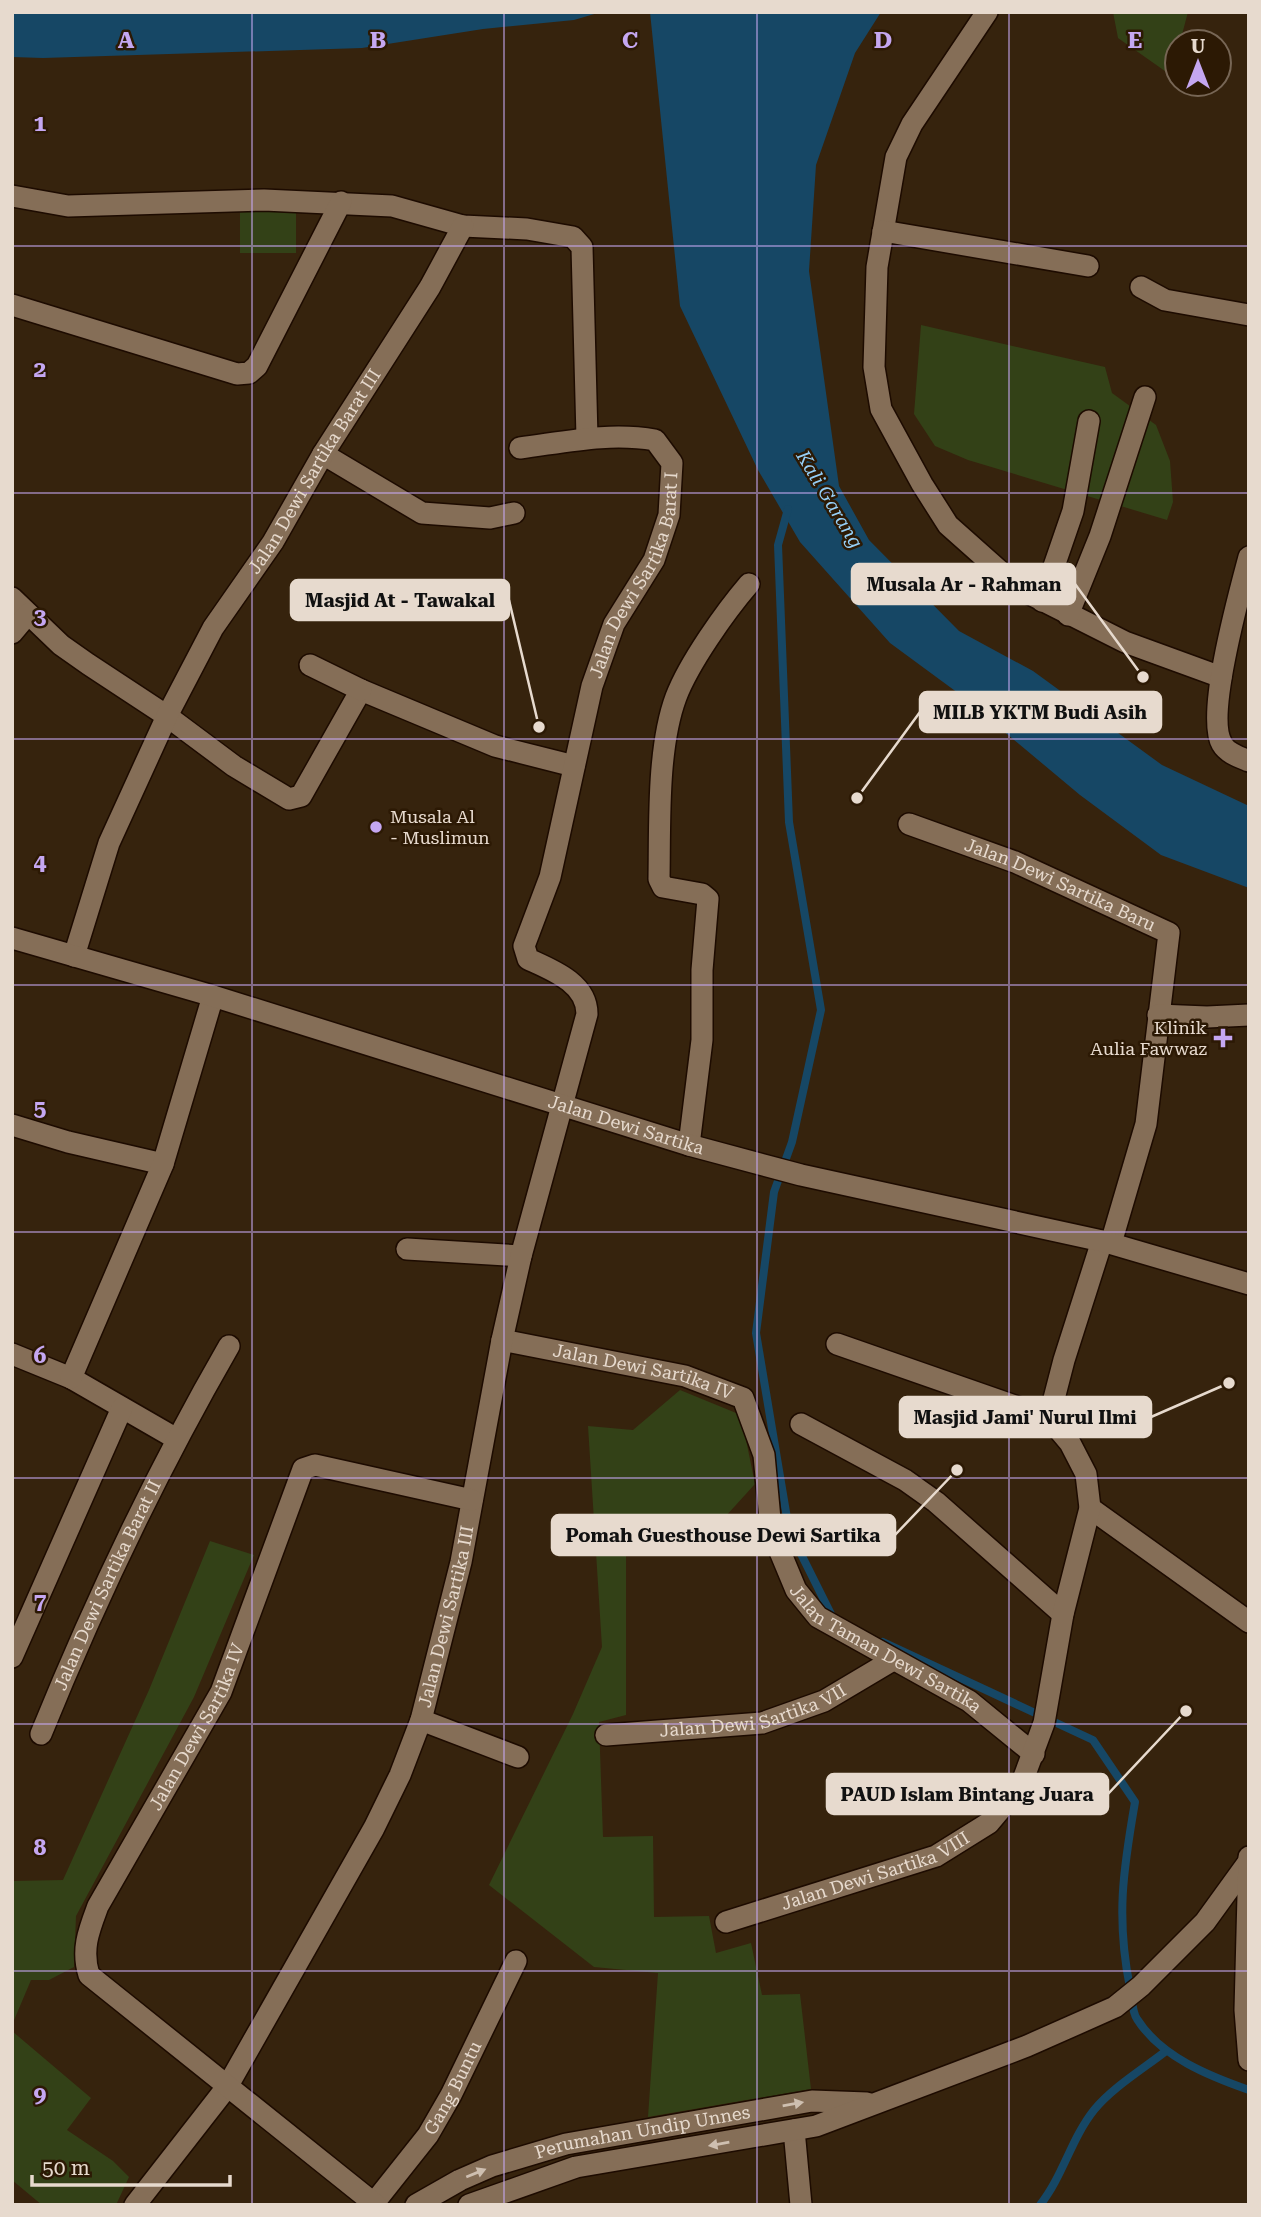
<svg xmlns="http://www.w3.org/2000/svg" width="1261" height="2217" viewBox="0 0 1261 2217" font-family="'Roboto Serif',serif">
<rect width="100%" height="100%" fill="#36230d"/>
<!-- green -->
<g fill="#334117">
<polygon points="1113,12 1188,12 1180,42 1177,42 1172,76 1118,38"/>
<polygon points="240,210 296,211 296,253 240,253"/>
<polygon points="921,325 1105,367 1112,393 1156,425 1170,461 1173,502 1167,520 968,460 935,446 914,414"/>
<polygon points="680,1390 741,1415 755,1484 725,1517 626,1548 626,1715 599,1722 603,1837 653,1836 654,1917 709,1916 716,1953 751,1943 762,1995 800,1994 811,2089 648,2117 658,1973 594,1967 489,1885 573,1714 602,1647 588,1426 633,1430"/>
<polygon points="210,1541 254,1555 194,1697 76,1916 74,1967 49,1980 31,1980 12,2025 12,1881 63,1880 149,1690"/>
<polygon points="12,2031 91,2098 67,2130 113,2161 129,2177 116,2205 42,2205 12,2180"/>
</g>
<!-- water -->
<g fill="#164765">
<polygon points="12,12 601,12 574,20 483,29 362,48 43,58 12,57"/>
<polygon points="650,12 881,12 855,53 816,165 809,271 839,486 869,540 959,631 1033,671 1162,765 1249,806 1249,888 1161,855 1080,795 958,693 890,643 800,542 758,470 680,306"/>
</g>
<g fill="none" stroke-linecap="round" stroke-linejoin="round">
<!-- stream -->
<g stroke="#164765" stroke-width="8">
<polyline points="788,509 778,545 789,822 821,1010 792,1142 774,1192 756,1333 789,1530 833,1618"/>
<path d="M883,1642L1093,1740L1135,1802C1123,1871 1116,1918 1130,1988C1132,1998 1132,2012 1137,2019C1161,2057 1209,2076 1249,2090"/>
<path d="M1040,2205C1063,2176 1071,2139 1094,2110C1113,2087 1143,2069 1166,2051"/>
</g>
<defs>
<g id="minor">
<polyline points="987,12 912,124 896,157 877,267 874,367 881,409 922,484 948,525 1020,589 1125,642 1221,677"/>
<polyline points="12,196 68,206 264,200 392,206 463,226 527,229 573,237 582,247 587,437"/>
<polyline points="883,231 1088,266"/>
<polyline points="1141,287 1165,300 1249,315"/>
<polyline points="12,305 237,374 249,373 257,366 341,202"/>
<polyline points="323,454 422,513 490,518 514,513"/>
<path d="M1249,557C1240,591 1205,716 1222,744C1227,753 1239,757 1249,761"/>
<polyline points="12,598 61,645 88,664 167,716 234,766 289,799 301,796 361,690 495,746 574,766"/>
<polyline points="1042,601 1073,511 1089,421"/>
<polyline points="1068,615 1100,536 1145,397"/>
<polyline points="12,633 28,614"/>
<polyline points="310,665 361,690"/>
<path id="s1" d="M909,824L1015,862L1169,933L1146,1124L1111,1243"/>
<path id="s2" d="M74,956L109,843L167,716L213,628L273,542L323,454L430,287L463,226"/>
<polyline points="1158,1015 1207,1017 1249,1015"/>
<polyline points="12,1125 68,1142 163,1164"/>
<path d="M689,1145L702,1040V970L708,899L702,894L663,887L659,879C660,824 657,748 676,697C689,663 725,612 749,584"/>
<polyline points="407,1249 521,1256"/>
<path id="s3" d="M502,1340L685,1376L743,1398L764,1455L771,1530L796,1590L818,1617L969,1701L1034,1754"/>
<polyline points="12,1354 71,1378 175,1438"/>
<polyline points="71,1378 163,1164 213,996"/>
<polyline points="1049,1418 1064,1360 1102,1241"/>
<polyline points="801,1424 905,1480 936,1502 1063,1614"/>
<polyline points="1090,1508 1249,1622"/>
<polyline points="12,1657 122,1408"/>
<polyline points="421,1720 518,1757"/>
<path id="s4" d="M41,1734C95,1601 157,1471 229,1346"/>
<path id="s5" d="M606,1735L762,1723L824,1701L893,1660"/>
<path id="s6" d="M726,1922L936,1856L989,1823L1021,1785L1044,1723L1063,1614L1090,1508L1086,1474L1070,1443L1049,1418L837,1344"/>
<polyline points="794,2130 801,2205"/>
<path id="s7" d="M374,2203L428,2135L451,2095L516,1961"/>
<path id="s8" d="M135,2205L227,2087L374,1828L400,1775L421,1720L461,1562L502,1340L521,1256L587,1014C587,983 552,970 528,959L524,946L550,877L592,686L614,624L654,560L669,515L672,463L655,440C609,432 566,442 520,448"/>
<path id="s9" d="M376,2205L89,1975C81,1949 89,1930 98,1906L221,1692L303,1469L315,1465L472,1500"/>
<path id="s10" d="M416,2205L460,2180L492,2166L566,2144L812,2101L867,2103"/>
<polyline points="469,2205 576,2167 816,2126 1027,2046 1115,2007 1141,1986 1205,1922 1247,1864"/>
</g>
<g id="tertiary">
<path id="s11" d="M12,938L213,996L689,1145L801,1175L1102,1241L1249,1284"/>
</g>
<polyline id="secondary" points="1249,1857 1245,2010 1249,2060"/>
</defs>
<!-- minor casing -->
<use href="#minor" stroke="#1d0b00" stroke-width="24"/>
<!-- tertiary casing -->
<use href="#tertiary" stroke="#1d0b00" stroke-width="24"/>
<!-- secondary casing -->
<use href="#secondary" stroke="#1d0b00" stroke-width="24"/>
<!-- minor -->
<use href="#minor" stroke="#856e57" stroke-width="21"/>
<!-- tertiary -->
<use href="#tertiary" stroke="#856e57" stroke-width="21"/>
<!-- secondary -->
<use href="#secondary" stroke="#856e57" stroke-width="21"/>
</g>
<!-- one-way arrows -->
<defs><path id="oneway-solid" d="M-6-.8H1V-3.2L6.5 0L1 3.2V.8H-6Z" transform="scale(1.75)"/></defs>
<g fill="#cebfb0">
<use href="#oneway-solid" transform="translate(793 2104) rotate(-10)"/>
<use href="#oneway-solid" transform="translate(719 2144) rotate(170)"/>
<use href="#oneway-solid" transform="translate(476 2173) rotate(-22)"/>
</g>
<!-- grid -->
<path fill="none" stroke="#c5a7f1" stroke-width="2" stroke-opacity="0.55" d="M252,12V2205M504,12V2205M757,12V2205M1009,12V2205M12,246H1249M12,493H1249M12,739H1249M12,985H1249M12,1232H1249M12,1478H1249M12,1724H1249M12,1971H1249"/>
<!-- markers -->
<g fill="#c5a7f1" stroke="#2c1904" stroke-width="2.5">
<circle cx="376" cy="827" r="7"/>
<path d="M1219.5 1027.5h7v7h7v7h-7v7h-7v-7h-7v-7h7z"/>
</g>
<g text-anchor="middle" stroke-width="5" stroke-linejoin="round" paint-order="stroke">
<!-- street labels -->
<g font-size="18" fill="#e7dace" stroke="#2c1904">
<text dy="6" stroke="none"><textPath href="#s2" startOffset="544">Jalan Dewi Sartika Barat III</textPath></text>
<text dy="6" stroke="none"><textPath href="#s8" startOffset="1780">Jalan Dewi Sartika Barat I</textPath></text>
<text dy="6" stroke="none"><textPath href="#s1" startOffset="163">Jalan Dewi Sartika Baru</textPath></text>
<text dy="6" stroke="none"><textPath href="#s11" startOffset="642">Jalan Dewi Sartika</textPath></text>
<text dy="6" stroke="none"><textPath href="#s3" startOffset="145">Jalan Dewi Sartika IV</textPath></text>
<text dy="6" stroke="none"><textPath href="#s4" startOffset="163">Jalan Dewi Sartika Barat II</textPath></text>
<text dy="6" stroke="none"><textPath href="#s8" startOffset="672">Jalan Dewi Sartika III</textPath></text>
<text dy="6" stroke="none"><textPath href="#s3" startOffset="558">Jalan Taman Dewi Sartika</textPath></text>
<text dy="6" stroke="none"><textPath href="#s5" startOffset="150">Jalan Dewi Sartika VII</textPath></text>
<text dy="6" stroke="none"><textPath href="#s9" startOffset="644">Jalan Dewi Sartika IV</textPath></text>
<text dy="6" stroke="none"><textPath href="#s6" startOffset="158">Jalan Dewi Sartika VIII</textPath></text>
<text dy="6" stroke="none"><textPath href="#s7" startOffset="140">Gang Buntu</textPath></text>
<text dy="6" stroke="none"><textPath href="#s10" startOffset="240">Perumahan Undip Unnes</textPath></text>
</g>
<!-- poi labels -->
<g font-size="18" fill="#e7dace" stroke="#2c1904" text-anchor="start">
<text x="390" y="823">Musala Al<tspan x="390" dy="21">- Muslimun</tspan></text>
<text x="1207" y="1034" text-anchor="end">Klinik<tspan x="1207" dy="21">Aulia Fawwaz</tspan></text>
</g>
<!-- water labels -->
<g font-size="19" font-style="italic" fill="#96d0f8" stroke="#2c1904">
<text transform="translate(830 499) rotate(59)" y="7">Kali Garang</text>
</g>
</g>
<g font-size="23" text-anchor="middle" font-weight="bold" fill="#c5a7f1" stroke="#2c1904" stroke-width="5" stroke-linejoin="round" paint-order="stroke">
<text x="126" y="48">A</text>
<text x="378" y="48">B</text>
<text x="630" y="48">C</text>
<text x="883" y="48">D</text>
<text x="1135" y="48">E</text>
<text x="40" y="131">1</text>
<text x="40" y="377">2</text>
<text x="40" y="624">3</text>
<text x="40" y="870">4</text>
<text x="40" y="1116">5</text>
<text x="40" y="1363">6</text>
<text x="40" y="1609">7</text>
<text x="40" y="1855">8</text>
<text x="40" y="2102">9</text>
</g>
<!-- callouts -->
<path fill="none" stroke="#e7dace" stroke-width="2.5" d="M1143 677L1075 584M539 727L509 600M857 798L920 712M1229 1383L1151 1417M957 1470L895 1535M1186 1711L1108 1794"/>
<g fill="#e7dace" stroke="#2c1904" stroke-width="2.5">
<circle cx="1143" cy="677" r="7"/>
<circle cx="539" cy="727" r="7"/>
<circle cx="857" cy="798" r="7"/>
<circle cx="1229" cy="1383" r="7"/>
<circle cx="957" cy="1470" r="7"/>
<circle cx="1186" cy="1711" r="7"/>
</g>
<g fill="#e7dace" stroke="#e7dace" stroke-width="2.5">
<rect x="852" y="564" width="223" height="40" rx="7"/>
<rect x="291" y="580" width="218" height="40" rx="7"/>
<rect x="920" y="692" width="241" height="40" rx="7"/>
<rect x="900" y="1397" width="251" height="40" rx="7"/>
<rect x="552" y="1515" width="343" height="40" rx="7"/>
<rect x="827" y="1774" width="281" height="40" rx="7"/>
</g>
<g font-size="19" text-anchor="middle" font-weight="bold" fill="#111">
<text x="964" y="591">Musala Ar - Rahman</text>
<text x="400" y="607">Masjid At - Tawakal</text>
<text x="1040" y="719">MILB YKTM Budi Asih</text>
<text x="1025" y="1424">Masjid Jami' Nurul Ilmi</text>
<text x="723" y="1542">Pomah Guesthouse Dewi Sartika</text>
<text x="967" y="1801">PAUD Islam Bintang Juara</text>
</g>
<!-- border -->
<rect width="1261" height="2217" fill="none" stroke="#e7dace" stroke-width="28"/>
<!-- north arrow -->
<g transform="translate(1198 63)"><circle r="33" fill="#2c1904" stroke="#776655" stroke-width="2"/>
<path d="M0-5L12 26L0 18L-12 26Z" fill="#c5a7f1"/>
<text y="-10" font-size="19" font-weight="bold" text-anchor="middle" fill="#e7dace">U</text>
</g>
<!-- scale -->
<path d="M32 2175v10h198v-10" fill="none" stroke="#e7dace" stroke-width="3.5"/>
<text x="42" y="2175" font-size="21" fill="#e7dace" stroke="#2c1904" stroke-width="5" paint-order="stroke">50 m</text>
</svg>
